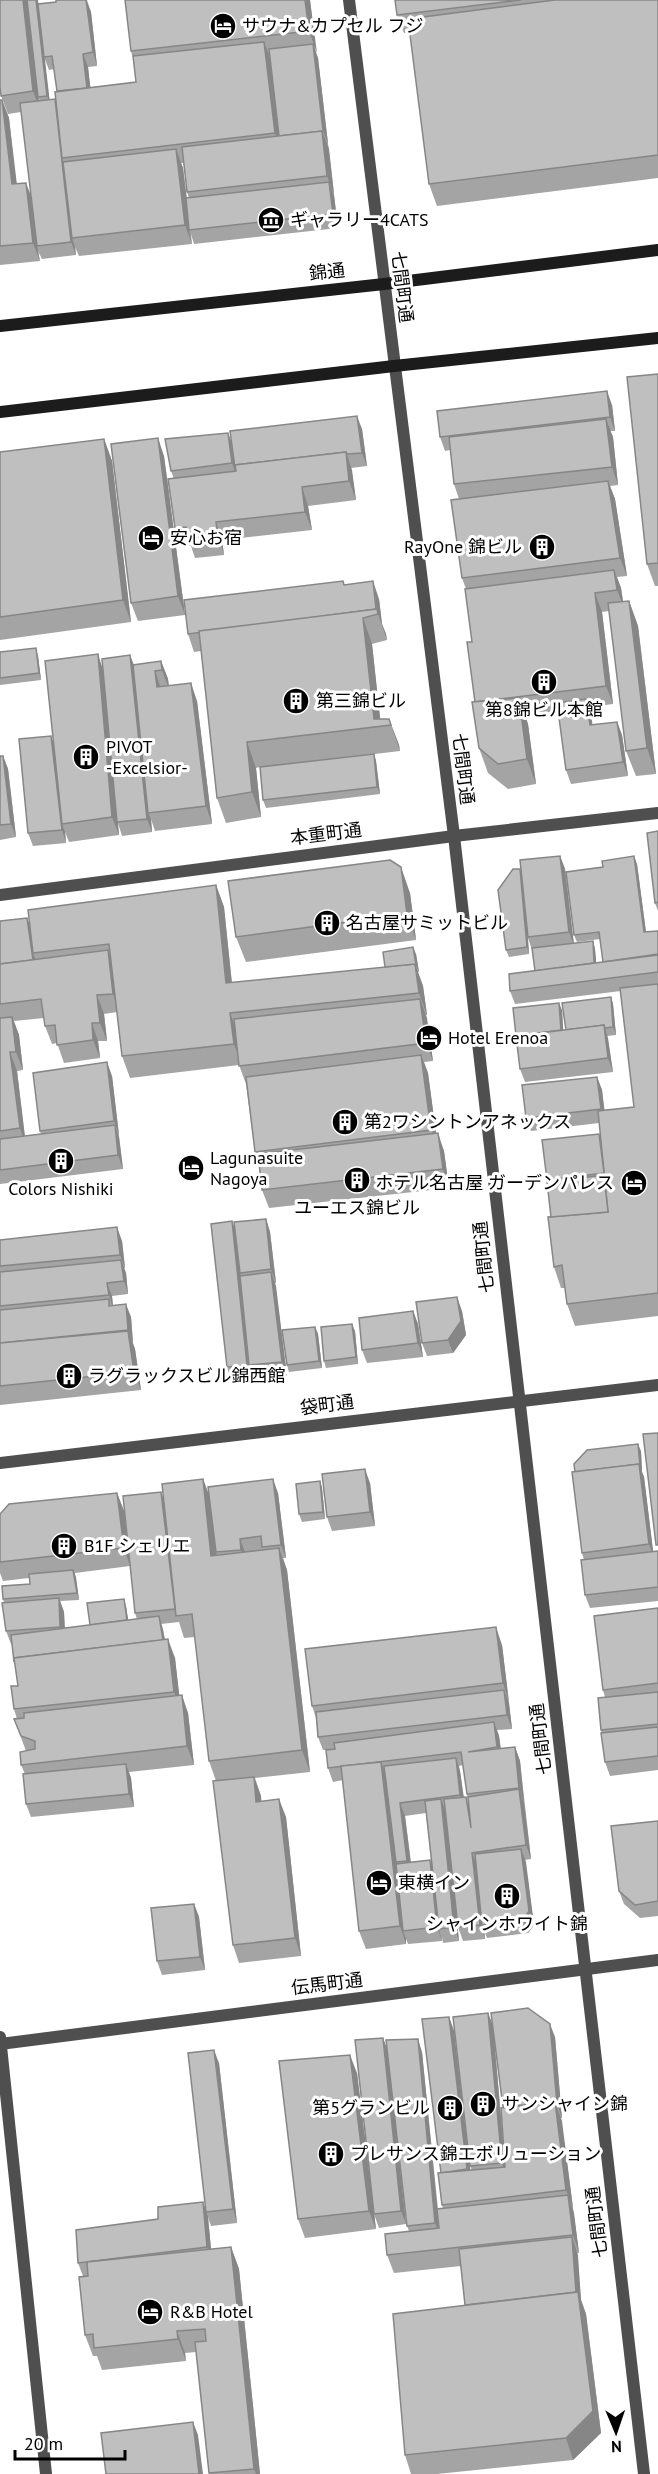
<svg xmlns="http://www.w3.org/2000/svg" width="658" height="2474" viewBox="0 0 658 2474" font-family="'PT Sans','Noto Sans JP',sans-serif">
<rect width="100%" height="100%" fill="#fff"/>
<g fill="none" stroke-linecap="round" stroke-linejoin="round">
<!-- street -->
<g stroke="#4f4f4f" stroke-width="12">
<polyline points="349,0 454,836 644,2474"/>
<polyline points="0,895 454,836 658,813"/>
<polyline points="0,1463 658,1385"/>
<polyline points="0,2037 46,2474"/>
<polyline points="0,2044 658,1960"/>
</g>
<!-- secondary -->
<g stroke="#1c1c1c" stroke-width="12">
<polyline points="0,326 384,284 658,250"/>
<polyline points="0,412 394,366 658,338"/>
</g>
</g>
<!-- wall -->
<g fill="#a4a4a4" fill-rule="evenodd">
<path d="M27,0L39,101H40L38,97V0V4L87,0L91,12L97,66L88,67L90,88L136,82L133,58L131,51L310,0L316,53L318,58L338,228L194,244L191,234L192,244L79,256L75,247L76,255L42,259L38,251L40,261L0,265V100H2L9,118L16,183L31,197L21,112L8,114L1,96ZM39,8L44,57L49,70L54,69L57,92L55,99L49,100ZM181,163H184L187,192L189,198H187L183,168Z"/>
<polygon points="395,0 658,0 658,178 437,206 429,184 410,32 404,33 397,15"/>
<polygon points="658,374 658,586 655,586 647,564"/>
<polygon points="612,405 615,431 610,431 613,437 618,485 610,486 615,499 627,576 617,577 621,588 623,601 629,601 638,626 656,774 636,776 626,751 609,611 602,612 613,704 589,707 591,712 592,725 617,722 622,735 628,776 571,784 566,770 558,711 525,715 528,724 536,784 508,789 488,773 479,748 475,702 472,642 466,589 462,578 459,499 454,484 450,450 445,451 440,437"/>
<polygon points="362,429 367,466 351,468 356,500 308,506 312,530 222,540 224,555 195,558 191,546 182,546 175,528 174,479 171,471 231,441"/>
<polygon points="104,439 112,461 131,622 0,640 0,452"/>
<polygon points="164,456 185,615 138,621 131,603"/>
<polygon points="343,581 344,585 379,599 382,624 386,634 387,640 372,644 380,719 389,719 399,745 400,751 316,761 374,754 376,761 380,794 266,808 263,800 260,767 256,768 261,817 226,823 217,798 201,651 194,652 188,634"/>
<polygon points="0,652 38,656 41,680 0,685"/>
<polygon points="130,655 134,665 161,661 168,679 169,686 197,701 212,824 155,831 151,819 152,832 122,836 118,823 119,835 69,842 65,832 66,843 33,846 28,833 53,741 103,670"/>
<polygon points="0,756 3,756 8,769 16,837 0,840"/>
<polygon points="658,831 658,911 655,903"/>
<polygon points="560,856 565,869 574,944 593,941 595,949 596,963 603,962 600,939 577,942 574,935 637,864 646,932 658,931 658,1316 575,1326 567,1304 565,1288 561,1288 554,1267 551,1217 547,1180 601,1137 599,1123 531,1131 526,1118 597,1077 602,1090 604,1110 634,1107 621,991 515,1004 510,991 535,971 532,950 528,938 529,954 509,957 506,950 520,869 521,873"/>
<polygon points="216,885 224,907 232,983 385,967 416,954 419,972 418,972 423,986 427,1015 426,1015 433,1061 424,1062 428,1073 436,1133 444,1151 449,1188 269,1208 262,1190 259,1164 255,1152 246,1084 239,1065 130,1078 122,1056 117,1012 104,1014 107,1041 98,1041 100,1058 64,1063 57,1043 52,1044 45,1026 44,1018 14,1021 19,1035 23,1070 17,1071 25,1136 41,1134 40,1131 112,1076 123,1169 0,1184 0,921 27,918 30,926"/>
<polygon points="410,893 416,940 246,962 236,937"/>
<polygon points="611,997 613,1004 616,1035 607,1036 613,1072 525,1082 520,1069 562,1010 563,1030 566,1030"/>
<polygon points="266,1219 270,1232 276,1283 275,1283 287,1376 254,1379 252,1373 252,1379 231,1381 227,1367 232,1221 235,1230"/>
<polygon points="0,1240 122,1241 125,1268 124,1268 126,1273 128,1294 112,1296 113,1305 131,1317 133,1343 135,1349 141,1390 0,1405"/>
<polygon points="413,1311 418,1324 423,1357 367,1363 362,1350"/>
<polygon points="462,1311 466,1335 453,1353 427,1356 422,1343"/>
<polygon points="315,1327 318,1334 322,1368 289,1372 287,1365"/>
<polygon points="355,1331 358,1364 326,1368 324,1361"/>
<polygon points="641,1451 642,1472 644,1477 653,1552 658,1551 658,1601 590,1608 585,1595 584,1560 582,1553"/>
<path d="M203,1479L209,1495L278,1493L286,1558H283L287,1570L310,1772L255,1778L261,1796V1801L286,1817L301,1956L239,1963L233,1945L216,1781L209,1761L195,1637L184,1638L179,1622L161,1624L165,1640L175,1658L179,1695L188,1713L194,1765L129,1772L131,1778L134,1807L31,1817L26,1804L25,1774L21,1765L26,1751L14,1719H17L14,1709L18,1686L12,1644H11L6,1631L4,1603L3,1599L30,1584L29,1578L3,1581L0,1573V1514L117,1493L124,1511L161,1492L163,1498ZM130,1566L135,1613L137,1619L128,1620L126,1606L90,1625L65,1628L64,1612L60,1601L79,1600L75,1573Z"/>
<polygon points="320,1481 322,1488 325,1519 302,1522 299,1514"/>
<polygon points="370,1483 375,1526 332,1531 327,1517"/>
<polygon points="658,1608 658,1770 610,1776 605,1762 601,1730 605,1697 603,1690"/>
<path d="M502,1645L512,1729L497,1730L499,1736L501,1749L515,1747L520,1761L531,1859L525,1860L534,1925L528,1933L487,1938L484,1930L485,1939L463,1941L458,1927L451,1867L459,1941L443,1943L442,1937V1941L408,1944L406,1939V1944L366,1949L359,1931L343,1780L333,1782L328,1768L326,1750H323L318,1737L316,1718L312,1706ZM463,1765L467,1794L468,1803L464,1798L460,1771L459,1766ZM426,1813L432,1866L430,1860L411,1862L405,1816Z"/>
<polygon points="658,1821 658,1916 640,1918 624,1904 619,1891"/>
<polygon points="194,1904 199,1917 205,1970 162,1975 157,1961"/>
<polygon points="488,2013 493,2026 504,2150 503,2108 555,2037 562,2118 561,2118 579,2253 577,2253 581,2300 586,2314 601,2433 573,2460 437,2474 411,2474 405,2455 465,2305 461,2266 394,2273 387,2255 409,2231 407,2226 388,2055 406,2224 379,2228 374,2214 383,2038 388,2052 422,2052 438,2209 443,2208 442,2205 441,2173 449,2017 454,2031 470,2170 472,2170 470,2166"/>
<polygon points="219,2063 237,2223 211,2226 208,2217 211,2249 231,2247 239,2269 260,2474 209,2474 196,2352 185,2353 186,2361 102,2370 97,2356 93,2356 85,2335 83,2276 78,2263 158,2219 203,2202 206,2211"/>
<polygon points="357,2073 376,2229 305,2238 298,2219"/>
</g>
<!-- shaded-wall -->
<g fill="#868686">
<polygon points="23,0 27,0 40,110 33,91"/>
<polygon points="36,0 38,0 50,103 47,96"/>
<polygon points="86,0 91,12 97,66 93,52"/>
<polygon points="305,0 310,0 317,53 309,31"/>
<polygon points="264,42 271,60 281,152 275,133"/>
<polygon points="313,44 318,58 328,144 323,131"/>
<polygon points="83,54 88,67 92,101 87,88"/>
<polygon points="2,100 9,118 19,202 12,184"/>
<polygon points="322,131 329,149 334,194 327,176"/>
<polygon points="176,149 183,168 190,230 189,230 192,244 185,225"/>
<polygon points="62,158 67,170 72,238 75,247 76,255 71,242"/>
<polygon points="329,182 334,196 338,228 333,214"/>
<polygon points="26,183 33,201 37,246 40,261 33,243"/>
<polygon points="607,391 612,405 615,431 610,417"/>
<polygon points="357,416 362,429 367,466 362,453"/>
<polygon points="606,419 613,437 618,485 612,467"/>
<polygon points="228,433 233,446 237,477 232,463"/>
<polygon points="158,438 164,456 185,615 178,596"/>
<polygon points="104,439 112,461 131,622 123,600"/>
<polygon points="346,452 352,470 356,500 349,481"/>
<polygon points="608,481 615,499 627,576 620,558"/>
<polygon points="302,487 308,506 312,530 305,512"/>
<polygon points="216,522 222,540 224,555 218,537"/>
<polygon points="614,570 621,588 624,608 617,590"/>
<polygon points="373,581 379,599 382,624 386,634 387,640 377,611"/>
<polygon points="595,593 602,612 613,704 606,686"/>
<polygon points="629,601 638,626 656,774 647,748"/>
<polygon points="363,618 372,644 381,726 374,719"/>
<polygon points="36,648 38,656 41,680 39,673"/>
<polygon points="98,654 104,673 119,835 112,817"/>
<polygon points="130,655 135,669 148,813 151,819 152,832 147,819"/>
<polygon points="161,661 168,679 169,689 162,670"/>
<polygon points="155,671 161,689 157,687"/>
<polygon points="191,683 197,701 212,824 206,806"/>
<polygon points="519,698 528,724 536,784 527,759"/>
<polygon points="586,699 591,712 594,739 590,725"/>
<polygon points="389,719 399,745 400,751 391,725"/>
<polygon points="617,722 622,735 628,776 623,762"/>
<polygon points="51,736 56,749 62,824 65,832 66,843 62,830"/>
<polygon points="247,742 256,768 261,817 252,792"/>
<polygon points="374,754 376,761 380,794 377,787"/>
<polygon points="3,756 8,769 16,837 11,824"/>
<polygon points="560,856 565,869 574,946 569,932"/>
<polygon points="634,856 637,864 647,940 644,932"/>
<polygon points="401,867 410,893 416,940 407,914"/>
<polygon points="520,869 523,876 529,954 527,947"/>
<polygon points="216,885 224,907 234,1005 226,983"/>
<polygon points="27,918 32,931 33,953 36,961 33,962"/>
<polygon points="593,941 595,949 597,972 594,964"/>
<polygon points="413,947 416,954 419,972 416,965"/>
<polygon points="108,950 114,968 120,1012 113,994"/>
<polygon points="415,964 423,986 427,1015 419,993"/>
<polygon points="97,995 104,1014 107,1041 100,1023"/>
<polygon points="611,997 613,1004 616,1035 613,1027"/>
<polygon points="420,999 427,1018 433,1061 426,1043"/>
<polygon points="559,1003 562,1010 564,1041 562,1033"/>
<polygon points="230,1013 238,1034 242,1065 234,1044"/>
<polygon points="12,1017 19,1035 23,1070 16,1052"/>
<polygon points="92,1023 98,1041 100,1058 93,1040"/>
<polygon points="604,1025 608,1038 613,1072 608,1058"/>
<polygon points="10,1052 17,1071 26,1147 20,1128"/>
<polygon points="421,1055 428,1073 438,1148 431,1130"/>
<polygon points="107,1062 112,1076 119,1135 114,1121"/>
<polygon points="597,1077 602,1090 606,1122 601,1109"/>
<polygon points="115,1125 119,1138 123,1169 118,1155"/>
<polygon points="438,1133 444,1151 449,1188 443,1169"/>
<polygon points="266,1219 270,1232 276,1283 271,1269"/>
<polygon points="232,1221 237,1234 249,1365 252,1373 252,1379 247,1365"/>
<polygon points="117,1227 122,1241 125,1268 120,1255"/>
<polygon points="121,1260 126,1273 128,1294 124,1281"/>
<polygon points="271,1272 276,1286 287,1376 282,1362"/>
<polygon points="107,1283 112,1296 113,1308 109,1295"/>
<polygon points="457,1297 462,1311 466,1335 453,1353 448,1340"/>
<polygon points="126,1304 131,1317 133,1343 128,1330"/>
<polygon points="413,1311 418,1324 423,1357 418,1343"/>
<polygon points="352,1324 355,1331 358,1364 356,1357"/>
<polygon points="315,1327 318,1334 322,1368 319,1361"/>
<polygon points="128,1331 135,1349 141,1390 134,1372"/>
<polygon points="638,1444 641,1451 642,1472 644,1477 654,1558 649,1544 639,1464"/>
<polygon points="365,1469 370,1483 375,1526 370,1512"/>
<polygon points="203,1479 211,1501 216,1552 217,1556 211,1556"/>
<polygon points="273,1479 278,1493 286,1558 281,1545"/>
<polygon points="320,1481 322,1488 325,1519 323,1512"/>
<polygon points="161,1492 166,1506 177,1616 175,1609"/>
<polygon points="117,1493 124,1511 130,1566 124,1548"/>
<polygon points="240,1539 245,1552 246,1563 241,1550"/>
<polygon points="279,1548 287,1570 310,1772 302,1750"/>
<polygon points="73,1570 76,1577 79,1600 77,1593"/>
<polygon points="59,1598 64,1612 65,1640 60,1627"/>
<polygon points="124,1599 126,1606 130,1631 127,1624"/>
<polygon points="159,1616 163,1629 168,1657 163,1643"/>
<polygon points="496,1627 502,1645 509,1702 503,1683"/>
<polygon points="168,1639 175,1658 181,1710 174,1692"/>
<polygon points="504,1690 509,1703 512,1729 507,1715"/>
<polygon points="182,1695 188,1713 194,1765 187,1746"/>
<polygon points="494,1722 499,1736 502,1761 497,1747"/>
<polygon points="515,1747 520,1761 524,1802 519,1788"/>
<polygon points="456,1758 460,1771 465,1808 460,1795"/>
<polygon points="381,1762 388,1780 397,1865 403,1931 406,1939 406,1944 400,1926"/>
<polygon points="126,1764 131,1778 134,1807 129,1794"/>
<polygon points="254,1777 261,1796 263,1820 256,1802"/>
<polygon points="519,1789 524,1803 531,1859 526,1845"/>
<polygon points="279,1799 286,1817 301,1956 295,1938"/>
<polygon points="441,1799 446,1813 459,1941 454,1927"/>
<polygon points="400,1803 405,1816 412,1874 407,1861"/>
<polygon points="521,1849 526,1862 534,1925 528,1933 523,1920"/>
<polygon points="472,1853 477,1866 482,1925 484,1930 485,1939 480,1925"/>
<polygon points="430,1860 435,1873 439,1929 442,1941 437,1927"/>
<polygon points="194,1904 199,1917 205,1970 200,1957"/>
<polygon points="488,2013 493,2026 506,2177 502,2163"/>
<polygon points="449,2017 454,2031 472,2183 467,2169"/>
<polygon points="550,2024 555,2037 562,2118 557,2104"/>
<polygon points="383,2038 388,2052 406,2224 401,2211"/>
<polygon points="418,2039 422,2052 440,2236 435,2223"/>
<polygon points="214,2050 219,2063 237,2223 233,2209"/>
<polygon points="350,2055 357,2073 376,2229 369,2211"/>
<polygon points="555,2102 562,2121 573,2208 566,2190"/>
<polygon points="568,2195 574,2213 579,2253 573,2235"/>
<polygon points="203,2202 208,2217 212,2260 207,2247"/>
<polygon points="572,2237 578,2255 581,2300 586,2314 601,2433 573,2460 566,2438 576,2293"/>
<polygon points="231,2247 239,2269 260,2474 256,2474 254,2469"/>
<polygon points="177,2331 185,2353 186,2361 178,2339"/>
<polygon points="193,2422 198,2435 203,2474 199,2474"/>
</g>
<!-- building -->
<g fill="#bfbfbf" stroke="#868686" stroke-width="1.5">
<polygon points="0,0 23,0 33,91 1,96 0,87"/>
<polygon points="27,0 36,0 47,96 38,97"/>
<polygon points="56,0 86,0 93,52 83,54 87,88 57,91 52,56 44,57 38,4 56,2"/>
<polygon points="125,0 305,0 309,31 131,51"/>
<polygon points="395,0 521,0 397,15"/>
<polygon points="555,0 658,0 658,155 429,184 408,19"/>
<polygon points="264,42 275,133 62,158 55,92 136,82 133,56"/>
<polygon points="313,44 323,131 279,136 269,49"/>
<polygon points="55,99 71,242 37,246 20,103"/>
<polygon points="0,100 2,100 12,184 26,183 33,243 0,246"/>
<polygon points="322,131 327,176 187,192 182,147"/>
<polygon points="176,149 185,225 72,238 63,162"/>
<polygon points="329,182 333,214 189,230 186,198"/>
<polygon points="658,374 658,563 647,564 627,377"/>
<polygon points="607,391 610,417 440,437 437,411"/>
<polygon points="357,416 362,453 347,454 346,452 235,465 235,468 230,431"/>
<polygon points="606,419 612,467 454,484 449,437"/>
<polygon points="228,433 232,463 171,471 165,439"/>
<polygon points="158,438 178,596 131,603 111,444"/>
<polygon points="104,439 123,600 0,617 0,452"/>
<polygon points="346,452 349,481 302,487 305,512 216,522 218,537 189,540 186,527 175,528 168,479 236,471 235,465"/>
<polygon points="608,481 620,558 462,578 451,500"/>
<polygon points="614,570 617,590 595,593 606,686 475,702 467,642 472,642 465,589"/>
<polygon points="343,581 344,585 373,581 376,609 188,634 184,600"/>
<polygon points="629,601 647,748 626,751 608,603"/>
<polygon points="377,609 378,614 363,618 374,719 389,719 391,725 247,742 252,792 217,798 199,631"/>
<polygon points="36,648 39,673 0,678 0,652"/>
<polygon points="98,654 112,817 62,824 45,661"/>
<polygon points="130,655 147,819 117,822 102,659"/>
<polygon points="161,661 162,670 155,671 157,687 191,683 206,806 148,813 133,665"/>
<polygon points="519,698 527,759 498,764 479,748 472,702"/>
<polygon points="586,699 590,725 617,722 623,762 566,770 557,703"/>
<polygon points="51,736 62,830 28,833 19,739"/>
<polygon points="374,754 377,787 263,800 260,767"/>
<polygon points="0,756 3,756 11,824 0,825"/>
<polygon points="658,831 658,902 655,903 647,833"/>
<polygon points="560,856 569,932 528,937 520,860"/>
<polygon points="634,856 644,932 658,931 658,954 603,962 599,932 574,935 566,872 603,867 602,861"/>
<polygon points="390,860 401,867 407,914 236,937 228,881"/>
<polygon points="513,869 520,869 527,947 506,950 498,890"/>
<polygon points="216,885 226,983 415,964 419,993 230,1013 234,1044 122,1056 109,944 33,953 28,910"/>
<polygon points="27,918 33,960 0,964 0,921"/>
<polygon points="593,941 594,963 535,971 532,948"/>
<polygon points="413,947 416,965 415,965 415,964 385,967 383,952"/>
<polygon points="108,950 113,994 97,995 100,1023 92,1023 93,1040 57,1045 55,1025 45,1026 41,999 0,1004 0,964"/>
<polygon points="658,955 658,972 510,991 509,974"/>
<polygon points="658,984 658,1293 567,1304 562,1265 554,1267 548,1217 608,1212 598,1111 634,1107 620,988"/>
<polygon points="611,997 613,1027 605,1028 604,1025 566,1030 562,1003"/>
<polygon points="420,999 426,1043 239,1066 234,1019"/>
<polygon points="559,1003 561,1030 516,1036 513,1008"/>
<polygon points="12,1017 16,1052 10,1052 20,1128 0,1131 0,1018"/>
<polygon points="604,1025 608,1058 520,1069 516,1036"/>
<polygon points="421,1055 431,1130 255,1152 246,1077"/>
<polygon points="107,1062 114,1121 40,1131 33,1073"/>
<polygon points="597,1077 601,1109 526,1118 522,1085"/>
<polygon points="115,1125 118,1155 0,1170 0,1139"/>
<polygon points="438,1133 443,1169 262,1190 258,1154"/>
<polygon points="599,1134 604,1173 547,1180 542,1140"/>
<polygon points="604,1175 608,1212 551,1217 547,1182"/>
<polygon points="266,1219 271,1269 240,1273 234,1222"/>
<polygon points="232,1221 247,1365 227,1367 211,1224"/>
<polygon points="117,1227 120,1255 0,1266 0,1240"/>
<polygon points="121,1260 124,1281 107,1283 109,1295 0,1306 0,1272"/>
<polygon points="271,1272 282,1362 249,1365 240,1276"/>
<polygon points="457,1297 461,1321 448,1340 422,1343 416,1302"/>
<polygon points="109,1299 109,1306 126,1304 128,1330 0,1343 0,1310"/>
<polygon points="413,1311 418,1343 362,1350 359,1318"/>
<polygon points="352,1324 356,1357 324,1361 321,1327"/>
<polygon points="315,1327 319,1361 287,1365 282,1330"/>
<polygon points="128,1331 134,1372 0,1386 0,1343"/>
<polygon points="658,1433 658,1545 656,1545 643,1434"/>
<polygon points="638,1444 640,1466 639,1464 575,1472 574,1464 587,1450"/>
<polygon points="639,1464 649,1544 582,1553 572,1472"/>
<polygon points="365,1469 370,1512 327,1517 322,1474"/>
<polygon points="203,1479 211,1556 279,1548 302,1750 209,1761 192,1614 176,1616 162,1484"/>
<polygon points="273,1479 281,1545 262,1547 261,1536 240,1539 241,1550 216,1552 208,1487"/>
<polygon points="320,1481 323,1512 299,1514 296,1484"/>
<polygon points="161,1492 175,1609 135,1613 123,1496"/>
<polygon points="117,1493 124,1548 0,1562 0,1514 9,1504"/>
<polygon points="658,1551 658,1587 585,1595 581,1560"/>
<polygon points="73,1570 77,1593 3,1599 2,1586 30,1584 29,1574"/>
<polygon points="59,1598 60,1627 6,1631 2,1603"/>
<polygon points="124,1599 127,1620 90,1625 87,1603"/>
<polygon points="658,1608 658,1683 603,1690 594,1616"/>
<polygon points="159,1616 163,1640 14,1658 14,1662 11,1635"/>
<polygon points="496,1627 503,1683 312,1706 305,1649"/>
<polygon points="168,1639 174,1692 14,1709 11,1686 18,1686 14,1658"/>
<polygon points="504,1690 507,1715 318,1737 316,1712"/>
<polygon points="658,1692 658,1724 601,1730 598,1698"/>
<polygon points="182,1695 187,1746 21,1765 20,1752 35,1749 35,1741 21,1736 14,1719 24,1718 24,1713"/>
<polygon points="494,1722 497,1747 468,1752 515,1747 519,1788 467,1794 461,1752 328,1768 326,1750 335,1749 334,1743"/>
<polygon points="658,1727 658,1756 605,1762 601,1733"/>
<polygon points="456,1758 460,1795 400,1803 407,1861 396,1862 384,1766"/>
<polygon points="381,1762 400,1926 359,1931 341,1766"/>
<polygon points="126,1764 129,1794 26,1804 23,1774"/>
<polygon points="254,1777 256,1802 279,1799 295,1938 233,1945 213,1781"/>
<polygon points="519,1789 526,1845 472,1853 480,1925 458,1927 444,1799 466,1797 471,1828 468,1797"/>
<polygon points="441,1799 454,1927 439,1929 425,1801"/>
<polygon points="658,1821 658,1901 635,1905 619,1891 611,1826"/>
<polygon points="521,1849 529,1911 523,1920 482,1925 475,1854"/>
<polygon points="430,1860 437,1927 403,1931 396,1864"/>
<polygon points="194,1904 200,1957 157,1961 151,1908"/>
<polygon points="528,2008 550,2024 557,2104 556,2104 555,2102 503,2107 491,2013"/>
<polygon points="488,2013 502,2163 470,2166 453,2017"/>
<polygon points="449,2017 467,2169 441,2173 422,2019"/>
<polygon points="383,2038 401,2211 374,2214 355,2040"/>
<polygon points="418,2039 435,2223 407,2226 386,2040"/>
<polygon points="214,2050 233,2209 206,2212 188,2053"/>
<polygon points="350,2055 369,2211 298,2219 279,2061"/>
<polygon points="555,2102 566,2190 442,2205 438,2173 505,2167 501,2108"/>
<polygon points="568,2195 573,2235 387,2255 385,2234 439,2228 437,2209"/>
<polygon points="203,2202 207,2247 78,2263 76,2230 158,2219 158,2207"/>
<polygon points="572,2237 576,2292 465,2305 459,2249"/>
<polygon points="231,2247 254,2469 209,2473 195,2342 206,2341 205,2329 177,2331 178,2339 94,2348 93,2334 85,2335 79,2277 88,2276 87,2262"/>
<polygon points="578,2292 593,2411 566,2438 405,2455 393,2314"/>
<polygon points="193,2422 199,2474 106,2474 101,2433"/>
</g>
<!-- icons -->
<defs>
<symbol id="hotel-disc" viewBox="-11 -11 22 22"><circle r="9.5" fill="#000" stroke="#fff"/><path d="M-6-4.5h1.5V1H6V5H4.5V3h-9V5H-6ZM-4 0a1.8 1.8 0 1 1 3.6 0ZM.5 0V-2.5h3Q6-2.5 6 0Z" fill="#fff"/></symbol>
<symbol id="museum-disc" viewBox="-11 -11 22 22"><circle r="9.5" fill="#000" stroke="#fff"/><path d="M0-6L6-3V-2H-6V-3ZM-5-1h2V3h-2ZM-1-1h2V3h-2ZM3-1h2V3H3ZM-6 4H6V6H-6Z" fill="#fff"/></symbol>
<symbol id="building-disc" viewBox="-11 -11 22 22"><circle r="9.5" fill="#000" stroke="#fff"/><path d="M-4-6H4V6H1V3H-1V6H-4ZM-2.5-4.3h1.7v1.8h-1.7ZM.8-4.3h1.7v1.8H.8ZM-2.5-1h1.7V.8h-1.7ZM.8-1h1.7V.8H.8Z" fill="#fff"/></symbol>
</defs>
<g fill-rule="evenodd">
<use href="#hotel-disc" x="208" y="11" width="30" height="30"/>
<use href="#museum-disc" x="256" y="205" width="30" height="30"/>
<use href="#hotel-disc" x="136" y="523" width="30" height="30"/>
<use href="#building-disc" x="527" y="532" width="30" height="30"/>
<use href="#building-disc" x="529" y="667" width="30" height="30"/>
<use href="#building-disc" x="281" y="686" width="30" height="30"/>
<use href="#building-disc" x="71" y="742" width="30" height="30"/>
<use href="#building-disc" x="312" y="908" width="30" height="30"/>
<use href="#hotel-disc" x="414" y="1023" width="30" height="30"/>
<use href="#building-disc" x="330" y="1107" width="30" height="30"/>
<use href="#building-disc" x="46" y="1146" width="30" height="30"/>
<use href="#hotel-disc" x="176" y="1153" width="30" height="30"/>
<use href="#building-disc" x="342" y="1165" width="30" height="30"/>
<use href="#hotel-disc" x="619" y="1168" width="30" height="30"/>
<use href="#building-disc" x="54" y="1361" width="30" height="30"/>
<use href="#building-disc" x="49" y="1531" width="30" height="30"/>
<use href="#hotel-disc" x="364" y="1868" width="30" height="30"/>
<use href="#building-disc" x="492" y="1881" width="30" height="30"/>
<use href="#building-disc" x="468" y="2089" width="30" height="30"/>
<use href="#building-disc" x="435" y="2093" width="30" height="30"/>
<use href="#building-disc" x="316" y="2139" width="30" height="30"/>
<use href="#hotel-disc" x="135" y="2297" width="30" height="30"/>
</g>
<g text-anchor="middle" stroke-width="6" stroke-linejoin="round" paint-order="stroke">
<!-- poi labels -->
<g font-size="18" fill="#000" stroke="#fff" text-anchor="start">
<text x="242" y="32">サウナ&amp;カプセル フジ</text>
<text x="290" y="226">ギャラリー4CATS</text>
<text x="170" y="544">安心お宿</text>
<text x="522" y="553" text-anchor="end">RayOne 錦ビル</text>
<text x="316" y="707">第三錦ビル</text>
<text x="544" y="716" text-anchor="middle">第8錦ビル本館</text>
<text x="106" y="753">PIVOT<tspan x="106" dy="21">-Excelsior-</tspan></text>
<text x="346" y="929">名古屋サミットビル</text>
<text x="448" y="1044">Hotel Erenoa</text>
<text x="364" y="1128">第2ワシントンアネックス</text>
<text x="210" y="1164">Lagunasuite<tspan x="210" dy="21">Nagoya</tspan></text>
<text x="614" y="1189" text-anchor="end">ホテル名古屋 ガーデンパレス</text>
<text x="61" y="1195" text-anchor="middle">Colors Nishiki</text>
<text x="357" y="1214" text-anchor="middle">ユーエス錦ビル</text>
<text x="88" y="1382">ラグラックスビル錦西館</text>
<text x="84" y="1552">B1F シェリエ</text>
<text x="398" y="1889">東横イン</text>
<text x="507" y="1930" text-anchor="middle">シャインホワイト錦</text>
<text x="502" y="2110">サンシャイン錦</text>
<text x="430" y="2114" text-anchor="end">第5グランビル</text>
<text x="350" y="2160">プレサンス錦エボリューション</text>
<text x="170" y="2318">R&amp;B Hotel</text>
</g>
<!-- street labels -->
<g font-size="18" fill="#000" stroke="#fff">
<text transform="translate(327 272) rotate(-6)" y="6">錦通</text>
<text transform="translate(402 287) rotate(83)" y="6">七間町通</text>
<text transform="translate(463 769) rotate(83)" y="6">七間町通</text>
<text transform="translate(326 834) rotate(-7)" y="6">本重町通</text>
<text transform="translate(484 1257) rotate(-96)" y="6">七間町通</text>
<text transform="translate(327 1405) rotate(-7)" y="6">袋町通</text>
<text transform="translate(541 1739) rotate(-97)" y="6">七間町通</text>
<text transform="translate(327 1984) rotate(-7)" y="6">伝馬町通</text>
<text transform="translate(597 2222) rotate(-97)" y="6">七間町通</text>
</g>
</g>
<!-- north arrow -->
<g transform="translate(616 2432) rotate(178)" stroke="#ffffff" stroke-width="4.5" paint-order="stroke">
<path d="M0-4.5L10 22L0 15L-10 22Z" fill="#000000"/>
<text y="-9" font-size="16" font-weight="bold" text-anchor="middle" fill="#000000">N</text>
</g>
<!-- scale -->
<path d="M15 2450v9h110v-9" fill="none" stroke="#000000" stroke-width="3"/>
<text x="24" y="2450" font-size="18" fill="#000000" stroke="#ffffff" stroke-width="4.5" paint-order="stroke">20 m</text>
</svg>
